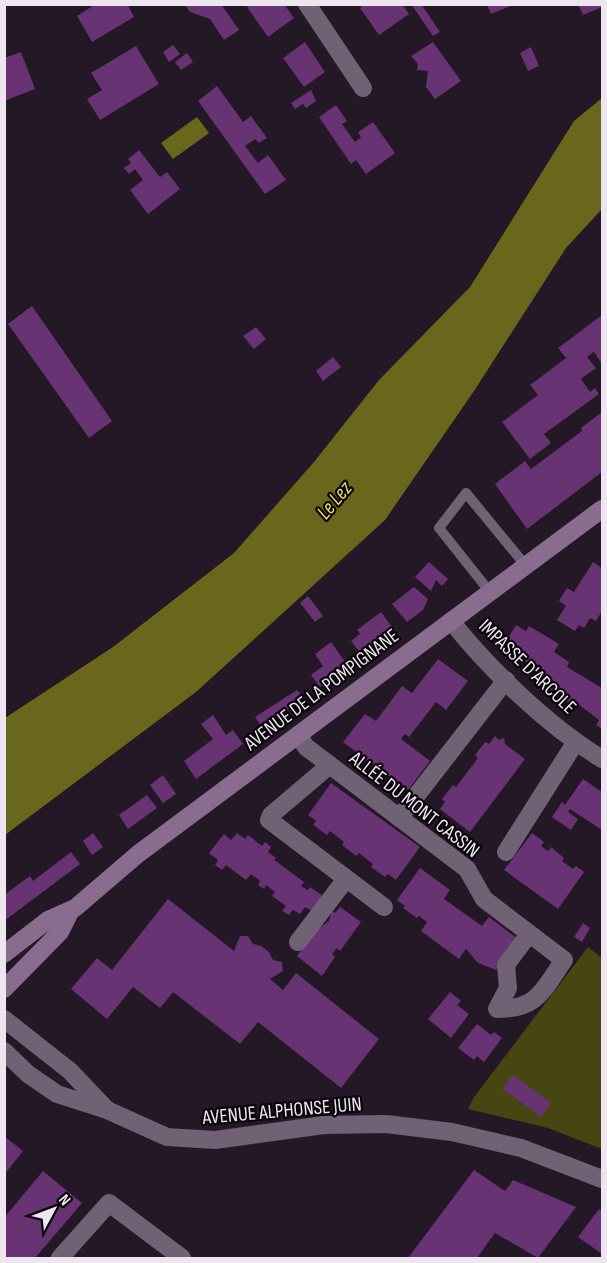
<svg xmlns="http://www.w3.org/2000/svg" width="607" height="1263" viewBox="0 0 607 1263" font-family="'Sofia Sans Condensed',sans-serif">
<rect width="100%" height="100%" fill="#241726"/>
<!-- green -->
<polygon fill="#474613" points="588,947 602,958 602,1149 548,1128 468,1109 474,1097"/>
<!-- water -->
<g fill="#6a671d">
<polygon points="602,98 602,209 566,248 474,391 385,520 196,692 5,835 5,718 113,647 234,553 314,462 379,380 470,287 574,121"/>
<polygon points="197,117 209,133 173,159 161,143"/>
</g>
<!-- building -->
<g fill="#673373">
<polygon points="96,4 127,4 134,17 92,42 77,16"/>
<polygon points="184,4 221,4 239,30 224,40 210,19 190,12"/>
<polygon points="251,4 284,4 294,18 268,37 247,7"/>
<polygon points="365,4 402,4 409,14 379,35 360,8"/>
<polygon points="411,4 421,4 440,32 433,36"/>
<polygon points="578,4 602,4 602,7 583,15"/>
<polygon points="487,5 513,5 491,14"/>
<polygon points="305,42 325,72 304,87 283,58"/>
<polygon points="433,42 461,81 435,99 426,87 428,71 417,70 418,64 411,56"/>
<polygon points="173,45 180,54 169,62 163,52"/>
<polygon points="136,46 159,84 100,120 87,99 102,90 91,73"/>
<polygon points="531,47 539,66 528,71 520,53"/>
<polygon points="21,52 35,89 4,101 4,58"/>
<polygon points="187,53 193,62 181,70 175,62"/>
<polygon points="217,86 243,122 251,116 267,138 259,143 255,139 245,146 258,163 268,155 286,180 265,194 198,101"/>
<polygon points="311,90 316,101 306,108 303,104 295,109 291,103"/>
<polygon points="336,105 347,121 342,124 355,142 361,137 358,132 373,122 395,153 366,174 356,160 351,164 319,117"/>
<polygon points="139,150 160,177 167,172 180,189 148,214 130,190 143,180 135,169 129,174 124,168 131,163 128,159"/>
<polygon points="32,306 112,421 89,438 8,324"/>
<polygon points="602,315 602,364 594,352 587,357 596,368 581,379 590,392 595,388 599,394 544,434 551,443 530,459 502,422 538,395 530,385 566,358 558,348"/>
<polygon points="256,327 266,339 254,349 243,336"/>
<polygon points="333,357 341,367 323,381 316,371"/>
<polygon points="602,412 602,472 527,529 495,484 525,461 531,469 582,431 581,428"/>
<polygon points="429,562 448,579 442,586 436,580 431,591 415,577"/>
<polygon points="593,562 602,568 602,611 596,621 590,618 584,628 579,625 575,631 557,620 566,606 559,601 567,588 574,592"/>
<polygon points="414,587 428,599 423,610 407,622 392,604"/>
<polygon points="308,596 323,616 315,622 300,603"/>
<polygon points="381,612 395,631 362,655 351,641 360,634 357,630"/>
<polygon points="516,625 526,631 529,626 559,644 554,652 569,662 567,667 602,688 602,729 596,725 599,720 573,700 571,704 565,700 567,697 556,690 552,698 539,690 544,682 538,678 541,672 504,645"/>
<polygon points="331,642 348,666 320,687 311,675 323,666 315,654"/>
<polygon points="438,659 468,681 446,710 436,702 409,737 405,734 401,739 430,761 408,790 343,742 365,714 376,721 402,686 412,693"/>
<polygon points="297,690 304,698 263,729 255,717"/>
<polygon points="213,715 226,735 233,730 243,744 196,779 184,761 213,739 201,724"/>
<polygon points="495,736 499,740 504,738 505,744 525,759 470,832 440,809 445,802 442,799 453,785 456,787 478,758 475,755 485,742 489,744"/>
<polygon points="163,775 176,794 163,803 150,785"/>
<polygon points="583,779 602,792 602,830 570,809 568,812 578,819 571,830 552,817 562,802 565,805"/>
<polygon points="331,783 420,847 396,880 388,874 385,877 371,867 373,864 359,853 356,856 342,845 344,842 330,831 327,835 313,825 316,821 308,815"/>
<polygon points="147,795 157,808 128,829 119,815"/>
<polygon points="93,833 103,847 92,855 83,841"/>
<polygon points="237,833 245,839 248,835 262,846 265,842 271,847 268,852 276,858 274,860 304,882 301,886 308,890 310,887 323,896 312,911 305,907 300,914 293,910 289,915 282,911 286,906 272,896 275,892 266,885 264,889 258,885 260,881 251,874 246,880 226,865 222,870 215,865 218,860 209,853 224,834 231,840"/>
<polygon points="532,833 544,842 541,846 548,851 551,847 564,858 562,861 573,869 576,866 584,872 558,909 504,870"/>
<polygon points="71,852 80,864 4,921 4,895 30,876 33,881"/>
<polygon points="420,868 450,890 444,899 482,926 489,917 518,939 496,970 478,963 466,949 459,959 421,931 427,922 419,916 417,918 403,908 405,906 397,900"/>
<polygon points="168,899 234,951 240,936 248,936 253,944 261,946 269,952 273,960 282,962 283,971 270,979 283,990 296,973 379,1039 341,1088 258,1022 240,1044 173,992 160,1008 133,987 107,1019 71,989 97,958 112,970"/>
<polygon points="340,907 361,922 340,951 337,948 332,954 335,957 322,976 297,956 315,931 329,921 332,911 335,913"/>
<polygon points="583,923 590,928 582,942 574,937"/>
<polygon points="450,992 461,1001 457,1005 469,1014 451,1038 428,1019"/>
<polygon points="477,1024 491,1035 494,1032 502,1038 484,1062 477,1056 474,1060 458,1048"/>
<polygon points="513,1075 551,1103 541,1117 503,1089"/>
<polygon points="4,1136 23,1151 4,1175"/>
<polygon points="474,1170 505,1191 513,1180 576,1207 538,1258 495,1233 477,1258 408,1258"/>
<polygon points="43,1171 82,1203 35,1258 4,1258 4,1218"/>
<polygon points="599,1209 602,1211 602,1254 578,1237"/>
</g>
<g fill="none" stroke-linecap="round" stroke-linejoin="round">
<!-- service -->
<polyline stroke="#706174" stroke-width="10" points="490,592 439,528 466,493 526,566"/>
<!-- minor -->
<g stroke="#706174" stroke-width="18">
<polyline points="307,4 363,88"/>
<path d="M451,621C491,671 548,726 602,759"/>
<path d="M298,735L306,747L467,869L484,899L564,960C543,990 538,1009 497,1009L508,988L506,965L529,934"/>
<polyline points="330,765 271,815 269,820 384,907"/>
<polyline points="399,818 506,680"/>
<polyline points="506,852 575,743"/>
<polyline points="298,942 346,879"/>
<polyline points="4,1019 70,1071 106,1109"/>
<polyline points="4,1051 28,1074 57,1094 107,1110 167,1137 215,1140 324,1125 386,1124 452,1132 521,1148 602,1179"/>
<polyline points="60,1258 109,1203 182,1258"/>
</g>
<!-- secondary -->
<g stroke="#886d8f" stroke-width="18">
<polyline points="4,954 48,920 75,908 138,854 602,509"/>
<polyline points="4,989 60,932 71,910"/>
</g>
</g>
<g text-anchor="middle" stroke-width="4.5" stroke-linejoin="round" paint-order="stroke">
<!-- street labels -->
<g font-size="20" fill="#eee5f0" stroke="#0a050b">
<text transform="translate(528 666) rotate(44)" y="7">IMPASSE D'ARCOLE</text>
<text transform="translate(321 689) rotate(-37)" y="7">AVENUE DE LA POMPIGNANE</text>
<text transform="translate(415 804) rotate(38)" y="7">ALLÉE DU MONT CASSIN</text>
<text transform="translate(282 1110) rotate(-5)" y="7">AVENUE ALPHONSE JUIN</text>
</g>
<!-- water labels -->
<g font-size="21" font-style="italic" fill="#e3e061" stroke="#0a050b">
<text transform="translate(334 500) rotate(-50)" y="7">Le Lez</text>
</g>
</g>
<!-- border -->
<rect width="607" height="1263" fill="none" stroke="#eee5f0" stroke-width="12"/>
<!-- north arrow -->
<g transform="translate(54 1209) rotate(49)" stroke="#0a050b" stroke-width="4.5" paint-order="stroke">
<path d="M0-4.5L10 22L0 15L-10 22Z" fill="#eee5f0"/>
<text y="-9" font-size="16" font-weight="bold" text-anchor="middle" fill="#eee5f0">N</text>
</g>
</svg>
